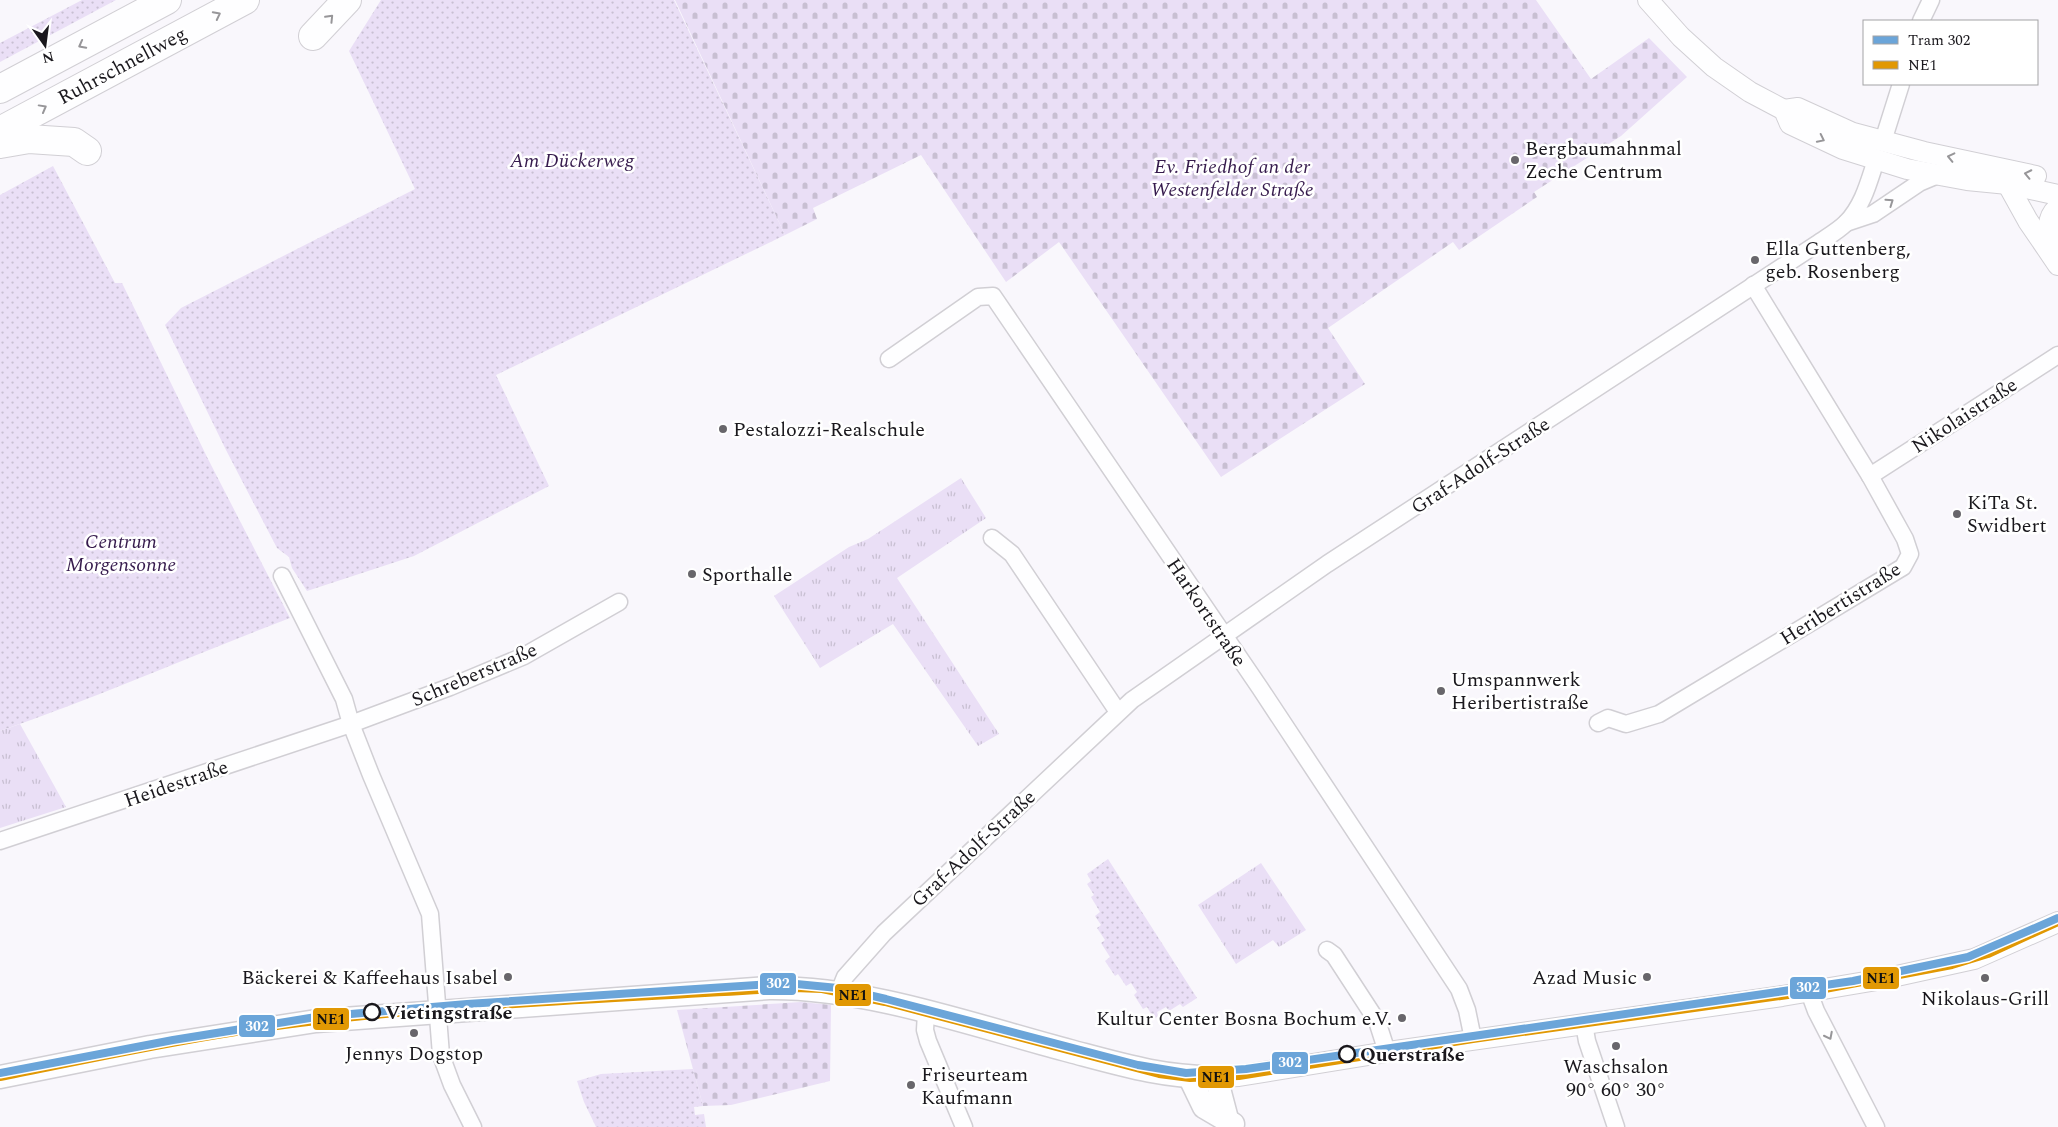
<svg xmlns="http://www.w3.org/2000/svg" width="2058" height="1127" viewBox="0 0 2058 1127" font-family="Spectral,serif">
<defs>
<pattern id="grass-dots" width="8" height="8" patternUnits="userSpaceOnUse" patternTransform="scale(1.25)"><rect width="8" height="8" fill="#eadff6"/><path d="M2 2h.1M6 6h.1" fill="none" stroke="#c8bfd2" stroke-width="1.8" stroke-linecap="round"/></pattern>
<pattern id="cemetery-stones" width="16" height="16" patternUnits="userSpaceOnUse" patternTransform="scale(1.25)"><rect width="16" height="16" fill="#eadff6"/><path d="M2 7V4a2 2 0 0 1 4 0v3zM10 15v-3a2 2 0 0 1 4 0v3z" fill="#c8bfd2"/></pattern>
<pattern id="park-tufts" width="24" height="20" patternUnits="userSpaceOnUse" patternTransform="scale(1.25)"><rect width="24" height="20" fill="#eadff6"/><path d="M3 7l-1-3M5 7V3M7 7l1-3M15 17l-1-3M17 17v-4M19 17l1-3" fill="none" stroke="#c8bfd2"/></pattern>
</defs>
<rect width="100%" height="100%" fill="#f9f7fc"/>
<!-- grass -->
<g fill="url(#grass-dots)">
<polygon points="82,0 116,0 0,62 0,43"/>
<polygon points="381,0 674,0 785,235 496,375 549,486 414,556 307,591 292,568 289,557 277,548 226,450 165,325 181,308 415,189 349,51"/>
<path d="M53,166L115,283H122L208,459L290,618C193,655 98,697 0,731V195Z"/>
<polygon points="1108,859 1197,998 1183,1007 1180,1004 1169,1011 1166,1007 1157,1012 1158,1016 1154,1019 1147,1007 1143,1009 1134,995 1137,992 1131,983 1126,986 1118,974 1115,976 1105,961 1110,957 1101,943 1105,940 1097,928 1101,925 1095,916 1100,912 1091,897 1094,895 1087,884 1091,881 1087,874"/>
<polygon points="693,1069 703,1106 694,1107 695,1115 704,1114 706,1127 596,1127 584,1102 577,1081 601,1074"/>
</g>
<!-- cemetery -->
<g fill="url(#cemetery-stones)">
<polygon points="675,0 1536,0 1591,79 1649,38 1687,77 1621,136 1534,192 1537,197 1459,250 1453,242 1328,328 1365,384 1221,477 1059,242 1006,282 921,155 813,208 817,219 785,235"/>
<polygon points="801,1002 831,1005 830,1081 731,1105 703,1106 677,1010"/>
</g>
<!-- park -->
<g fill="url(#park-tufts)">
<polygon points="961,478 986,518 897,578 999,734 978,746 893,624 820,668 774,596 849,547 868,539"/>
<polygon points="20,724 66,807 0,828 0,731"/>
<polygon points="1261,863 1306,930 1279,947 1273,940 1236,964 1198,905"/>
</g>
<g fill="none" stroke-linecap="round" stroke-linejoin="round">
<defs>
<g id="minor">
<polyline points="1921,21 1931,0"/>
<polyline points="1883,141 1901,84"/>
<polyline points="1846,223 1873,214 1919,183 1938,175"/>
<polyline points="889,359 978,297 993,296 1260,688 1459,989 1467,1010 1473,1039"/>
<polyline points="1870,476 2058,355"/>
<polyline points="992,538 1012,554 1118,712"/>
<polyline points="282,576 344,699 351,724 371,775 430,914 441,1055 452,1085 473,1127"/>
<polyline points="1598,723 1608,718 1626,724 1659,714 1903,567 1910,554 1905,539 1870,476 1753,285"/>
<polyline points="0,841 351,724 450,687 524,656 619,602"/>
<polyline points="1327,950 1334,955 1377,1021 1387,1052"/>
<path d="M839,992L845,977L884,933L1132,700L1327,564L1817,244C1827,237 1838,231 1846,223C1863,206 1869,181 1876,160"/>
<polyline points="1809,992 1816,1011 1876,1127"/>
<polyline points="926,1013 925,1030 928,1041 964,1127"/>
<polyline points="1584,1024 1587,1041 1616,1127"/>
</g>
<g id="tertiary">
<polyline points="1648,0 1681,37 1714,67 1750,92 1784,110 1790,124 1843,149 1907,169 1967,180 2008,184 2058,195"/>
<polyline points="1784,110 1798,108 1853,133 1924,152 2036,176"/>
<polyline points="2003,176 2028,221 2058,265"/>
<path d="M2057,250C2050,234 2043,221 2058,207"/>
<polyline points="1216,1077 1239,1076 1387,1052 1782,996 1883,979 1974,959 2058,922"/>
</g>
<g id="secondary">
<path d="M0,1077L150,1047L316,1021L769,988C867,987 975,1026 1070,1051C1119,1064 1165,1078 1216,1077L1227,1119"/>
<polyline points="1190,1078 1204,1107 1233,1124"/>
</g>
<g id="motorway">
<polyline points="313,36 347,0"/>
<polyline points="0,89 167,0"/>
<polyline points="0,131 245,0"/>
<polyline points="0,144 29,139 74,142 87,151"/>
</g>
</defs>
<!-- minor casing -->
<use href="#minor" stroke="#d1cfd4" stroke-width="19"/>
<!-- tertiary casing -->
<use href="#tertiary" stroke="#d1cfd4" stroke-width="22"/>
<!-- secondary casing -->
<use href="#secondary" stroke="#d1cfd4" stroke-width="25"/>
<!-- motorway casing -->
<use href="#motorway" stroke="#d1cfd4" stroke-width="30"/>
<!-- minor -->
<use href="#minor" stroke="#fefeff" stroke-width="16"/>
<!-- tertiary -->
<use href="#tertiary" stroke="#fefeff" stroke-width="20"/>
<!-- secondary -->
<use href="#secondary" stroke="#fefeff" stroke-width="22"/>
<!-- motorway -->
<use href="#motorway" stroke="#fefeff" stroke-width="28"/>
<defs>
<path id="bus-1" d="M0,1077C105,1056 210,1033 317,1021C475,1003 635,998 794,988L822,989L885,1002L1159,1074L1190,1078L1239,1076L1473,1039L1809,992L1952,965L1988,954L2058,922"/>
</defs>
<!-- bus-1 casing -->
<use href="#bus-1" stroke="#fff" stroke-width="11"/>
<!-- bus-1 -->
<use href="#bus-1" stroke="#e19803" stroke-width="8"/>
<defs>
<polyline id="tram-1" points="0,1073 173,1040 316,1017 467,1004 786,983 838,988 886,999 1138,1065 1186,1073 1246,1069 1853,981 1968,957 2058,918"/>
</defs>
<!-- tram-1 casing -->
<use href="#tram-1" stroke="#fff" stroke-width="11"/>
<!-- tram-1 -->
<use href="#tram-1" stroke="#6ba5d9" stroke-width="8"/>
</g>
<!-- one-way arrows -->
<defs><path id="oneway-chevron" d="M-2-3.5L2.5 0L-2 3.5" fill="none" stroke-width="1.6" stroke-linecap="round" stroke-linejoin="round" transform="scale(1.25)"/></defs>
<g stroke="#979699">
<use href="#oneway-chevron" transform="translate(217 15) rotate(-27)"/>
<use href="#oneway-chevron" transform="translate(330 18) rotate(-46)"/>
<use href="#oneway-chevron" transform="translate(82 45) rotate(152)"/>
<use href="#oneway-chevron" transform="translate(43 108) rotate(-29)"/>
<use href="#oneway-chevron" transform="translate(1821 139) rotate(26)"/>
<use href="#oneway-chevron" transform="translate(1951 157) rotate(-167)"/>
<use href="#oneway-chevron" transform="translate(2028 174) rotate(-168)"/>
<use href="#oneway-chevron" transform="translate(1890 202) rotate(-35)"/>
<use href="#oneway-chevron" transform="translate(1829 1036) rotate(63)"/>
</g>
<!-- markers -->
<g fill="#68666b" stroke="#fff" stroke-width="2">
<circle cx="1515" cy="160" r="5"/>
<circle cx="1755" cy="260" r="5"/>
<circle cx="723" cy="429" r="5"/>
<circle cx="1957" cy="514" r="5"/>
<circle cx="692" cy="574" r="5"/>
<circle cx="1441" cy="691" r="5"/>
<circle cx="508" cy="977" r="5"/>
<circle cx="1647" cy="977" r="5"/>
<circle cx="1985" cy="978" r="5"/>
<circle cx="1402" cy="1018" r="5"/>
<circle cx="414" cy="1033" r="5"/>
<circle cx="1616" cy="1046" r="5"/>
<circle cx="911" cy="1085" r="5"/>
</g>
<g fill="#fff" stroke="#1a181d" stroke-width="2.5">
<circle cx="372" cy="1012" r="8"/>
<circle cx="1347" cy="1054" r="8"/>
</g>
<g text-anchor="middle" stroke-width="5" stroke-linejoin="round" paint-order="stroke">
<!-- street labels -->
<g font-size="20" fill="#1a181d" stroke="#fff">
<text transform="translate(122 65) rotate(-28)" y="7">Ruhrschnellweg</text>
<text transform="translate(1964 415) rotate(-33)" y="7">Nikolaistraße</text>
<text transform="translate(1480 465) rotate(-33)" y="7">Graf-Adolf-Straße</text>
<text transform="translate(1840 603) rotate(-32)" y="7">Heribertistraße</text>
<text transform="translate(1207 612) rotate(56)" y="7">Harkortstraße</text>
<text transform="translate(474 674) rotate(-23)" y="7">Schreberstraße</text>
<text transform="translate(176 783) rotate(-19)" y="7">Heidestraße</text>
<text transform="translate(973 848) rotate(-43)" y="7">Graf-Adolf-Straße</text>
</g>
<!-- poi labels -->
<g font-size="20" fill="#1a181d" stroke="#fff" text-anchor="start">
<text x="1525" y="155">Bergbaumahnmal<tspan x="1525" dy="23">Zeche Centrum</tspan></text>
<text x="1765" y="255">Ella Guttenberg,<tspan x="1765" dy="23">geb. Rosenberg</tspan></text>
<text x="733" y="436">Pestalozzi-Realschule</text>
<text x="1967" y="509">KiTa St.<tspan x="1967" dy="23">Swidbert</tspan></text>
<text x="702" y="581">Sporthalle</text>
<text x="1451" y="686">Umspannwerk<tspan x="1451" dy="23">Heribertistraße</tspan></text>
<text x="498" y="984" text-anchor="end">Bäckerei &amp; Kaffeehaus Isabel</text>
<text x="1637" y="984" text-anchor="end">Azad Music</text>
<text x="1985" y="1005" text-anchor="middle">Nikolaus-Grill</text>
<text x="1392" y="1025" text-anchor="end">Kultur Center Bosna Bochum e.V.</text>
<text x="414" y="1060" text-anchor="middle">Jennys Dogstop</text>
<text x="1616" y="1073" text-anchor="middle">Waschsalon<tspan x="1616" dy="23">90° 60° 30°</tspan></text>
<text x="921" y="1081">Friseurteam<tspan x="921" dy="23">Kaufmann</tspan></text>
</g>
<!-- park labels -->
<g font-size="20" font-style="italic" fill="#361b4d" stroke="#fff">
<text x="572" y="167">Am Dückerweg</text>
<text x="1232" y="173">Ev. Friedhof an der<tspan x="1232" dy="23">Westenfelder Straße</tspan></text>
<text x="121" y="548">Centrum<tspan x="121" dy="23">Morgensonne</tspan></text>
</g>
<!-- stop labels -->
<g font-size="20" font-weight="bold" fill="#1a181d" stroke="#fff" text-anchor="start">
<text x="385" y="1019">Vietingstraße</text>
<text x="1360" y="1061">Querstraße</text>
</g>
</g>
<g stroke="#fff" stroke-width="2">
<rect x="1862" y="966" width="38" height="24" rx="5" fill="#e19803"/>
<rect x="759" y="972" width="38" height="24" rx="5" fill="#6ba5d9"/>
<rect x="1789" y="976" width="38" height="24" rx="5" fill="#6ba5d9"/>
<rect x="834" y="983" width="38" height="24" rx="5" fill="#e19803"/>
<rect x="312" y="1007" width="38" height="24" rx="5" fill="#e19803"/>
<rect x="238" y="1014" width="38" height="24" rx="5" fill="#6ba5d9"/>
<rect x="1271" y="1051" width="38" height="24" rx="5" fill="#6ba5d9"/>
<rect x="1197" y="1065" width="38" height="24" rx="5" fill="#e19803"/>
</g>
<g font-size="14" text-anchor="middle" font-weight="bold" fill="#fff">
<text x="778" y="988">302</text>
<text x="1808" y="992">302</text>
<text x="257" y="1031">302</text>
<text x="1290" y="1067">302</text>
</g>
<g font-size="14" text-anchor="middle" font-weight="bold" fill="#111">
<text x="1881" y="983">NE1</text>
<text x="853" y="1000">NE1</text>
<text x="331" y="1024">NE1</text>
<text x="1216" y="1082">NE1</text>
</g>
<!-- legend -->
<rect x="1863" y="20" width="175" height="65" fill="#ffffff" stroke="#a3a3a5"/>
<rect x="1873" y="36" width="25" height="8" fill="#6ba5d9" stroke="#a3a3a5"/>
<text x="1908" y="45" font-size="15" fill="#1a181d">Tram 302</text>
<rect x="1873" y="61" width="25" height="8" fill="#e19803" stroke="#a3a3a5"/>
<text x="1908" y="70" font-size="15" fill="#1a181d">NE1</text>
<!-- north arrow -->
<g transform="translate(45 45) rotate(166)" stroke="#ffffff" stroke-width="4" paint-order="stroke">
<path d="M0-4L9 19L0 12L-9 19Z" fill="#1a181d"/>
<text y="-8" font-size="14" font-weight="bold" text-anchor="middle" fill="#1a181d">N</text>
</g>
</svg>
